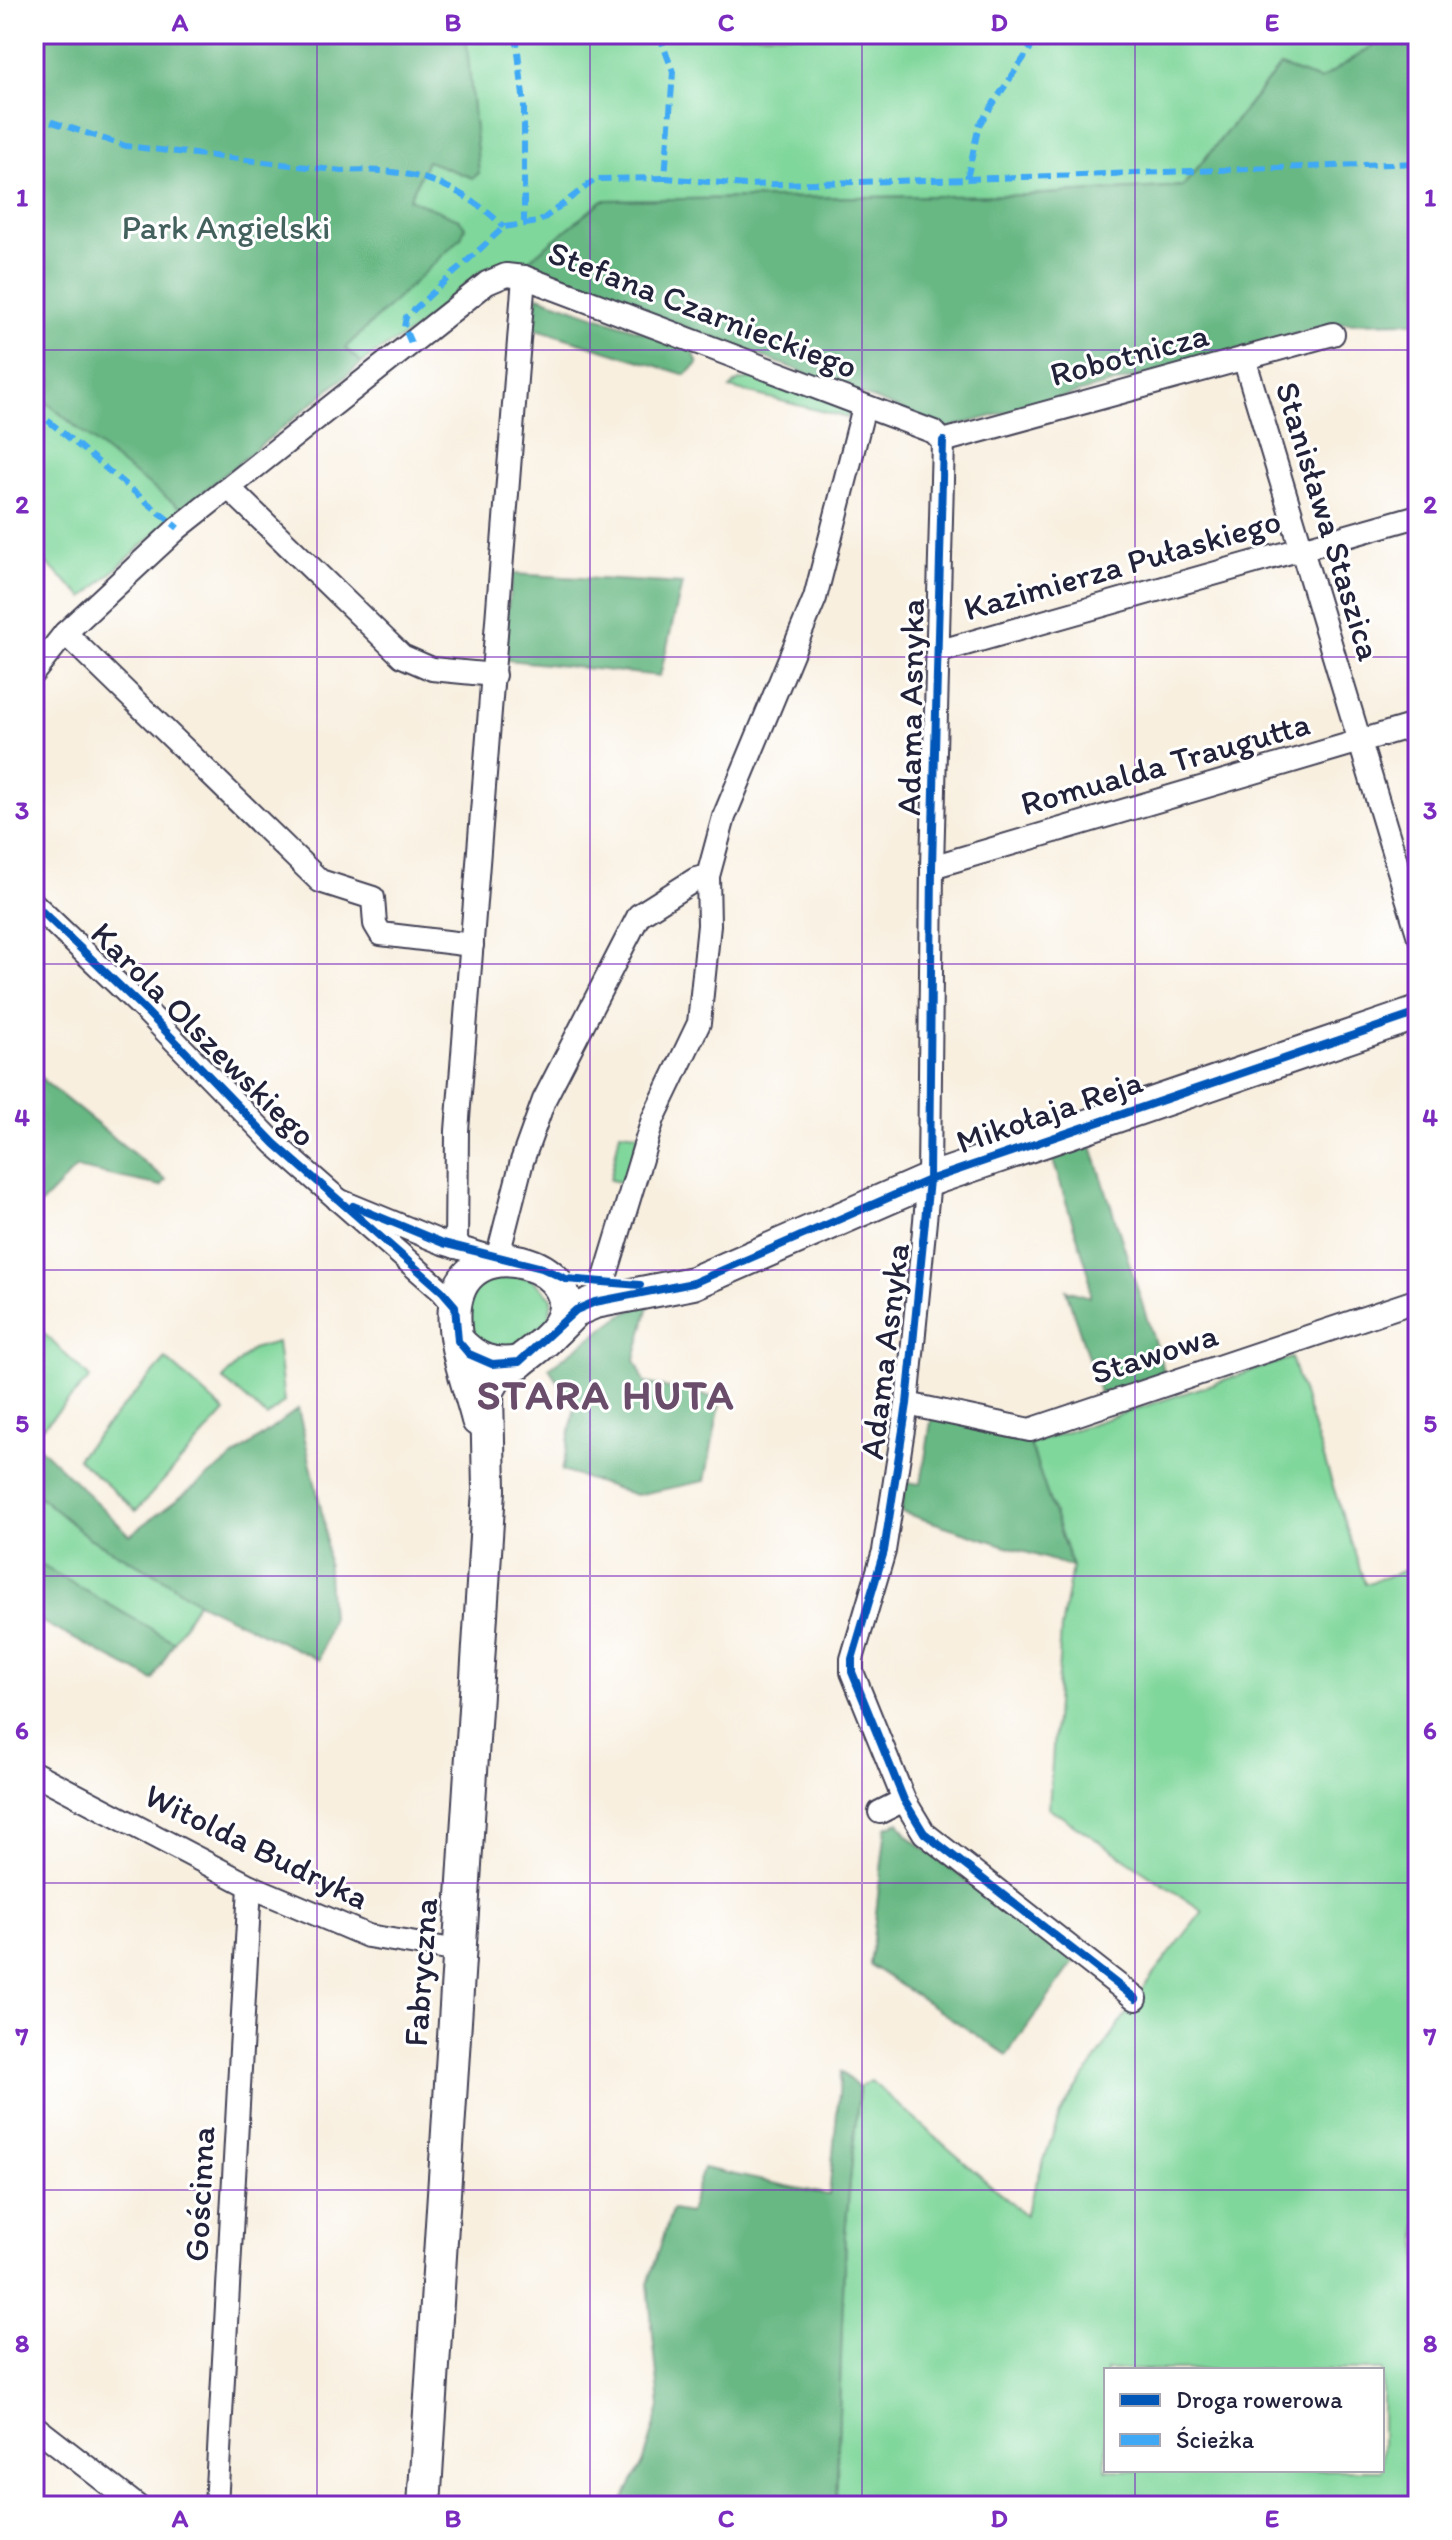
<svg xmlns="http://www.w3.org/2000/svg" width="1452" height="2540" viewBox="0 0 1452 2540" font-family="Itim,sans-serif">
<rect width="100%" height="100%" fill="#fff"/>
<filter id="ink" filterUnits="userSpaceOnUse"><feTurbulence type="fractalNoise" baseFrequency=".0125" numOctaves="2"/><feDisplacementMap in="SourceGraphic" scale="16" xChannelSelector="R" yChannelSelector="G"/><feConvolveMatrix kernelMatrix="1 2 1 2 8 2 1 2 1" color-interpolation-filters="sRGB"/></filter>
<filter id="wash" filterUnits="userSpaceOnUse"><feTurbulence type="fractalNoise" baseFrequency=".006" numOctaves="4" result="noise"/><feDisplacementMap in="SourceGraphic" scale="32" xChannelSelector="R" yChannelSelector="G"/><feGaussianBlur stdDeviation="1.8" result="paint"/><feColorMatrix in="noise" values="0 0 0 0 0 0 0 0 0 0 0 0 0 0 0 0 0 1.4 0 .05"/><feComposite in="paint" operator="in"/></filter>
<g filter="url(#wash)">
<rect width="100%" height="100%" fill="#f8efdf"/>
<!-- green -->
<g fill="#80d79b" stroke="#517c6b" stroke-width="2" fill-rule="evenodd">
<polygon points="34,34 1391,34 1320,80 1280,66 1183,186 1027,195 603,200 523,265 501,261 478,273 413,331 372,355 182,509 84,598 34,552"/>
<polygon points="762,377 850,407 848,418 730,388 739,381"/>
<polygon points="620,1132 639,1134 625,1183 610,1180"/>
<path d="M497,1273L532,1279L552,1298L549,1320L511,1350L496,1353L472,1337C465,1300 466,1294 497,1273Z"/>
<polygon points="34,1324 90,1378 43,1427 34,1418"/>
<polygon points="277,1342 284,1402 267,1417 223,1379 252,1349"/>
<path d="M1291,1358L1365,1584L1418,1566V2506H836L845,2234L859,2088L871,2081L1025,2215L1060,2114L1145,1985L1203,1911L1049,1808L1061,1629L1072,1567L1030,1444ZM1106,2370H1382V2470H1106Z"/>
<polygon points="166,1359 225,1412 136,1511 77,1458"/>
<polygon points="34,1492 89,1538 161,1577 197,1602 174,1642 34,1561"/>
</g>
<!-- forest -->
<g fill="#68b883" stroke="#456d5f" stroke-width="2">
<polygon points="34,34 466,34 479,173 473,178 427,161 409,199 459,219 465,227 461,238 345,348 362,363 182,509 123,466 34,392"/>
<polygon points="1391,34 1418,34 1418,322 1335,323 949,428 523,265 603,200 1027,195 1183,186 1280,66 1320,80"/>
<polygon points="538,296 692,349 698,364 686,375 533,328"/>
<polygon points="513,574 682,584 660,676 499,659"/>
<polygon points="34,1069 45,1082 166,1180 161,1186 76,1168 34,1211"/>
<polygon points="1089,1137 1164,1372 1100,1394 1066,1290 1090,1297 1089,1274 1050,1151"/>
<polygon points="650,1301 635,1360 645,1383 721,1399 705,1481 636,1495 562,1471 575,1406 549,1368 622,1315"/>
<polygon points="298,1409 325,1526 331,1619 319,1660 197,1602 161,1577 89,1538 34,1492 34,1442 130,1535"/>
<polygon points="932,1415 1022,1434 1030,1444 1072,1567 901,1512 905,1482 921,1484"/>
<polygon points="34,1561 174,1642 153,1680 34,1618"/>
<polygon points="899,1822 908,1836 1074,1962 1007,2055 870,1965 886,1827"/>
<polygon points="841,2072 859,2088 845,2234 836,2506 620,2506 644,2461 660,2407 648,2284 672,2210 689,2213 703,2168 829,2195"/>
</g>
</g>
<g filter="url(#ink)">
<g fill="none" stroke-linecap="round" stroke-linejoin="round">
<defs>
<g id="street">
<polyline points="1244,358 1418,934"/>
<polyline points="943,441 932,867 929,1180 907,1404 884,1551 852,1659 852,1672 904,1800 924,1833 1136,1999"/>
<polyline points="943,441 1333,334"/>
<polyline points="229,488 402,656 432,669 494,675"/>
<polyline points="65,633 320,881 373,898 375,924 381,934 472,945"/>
<polyline points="937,652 1418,516"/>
<polyline points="34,672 65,633 178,528 487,283 506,275 524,277 934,432 943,441"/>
<polyline points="932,867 1418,724"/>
<polyline points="34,904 146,1011 275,1144 442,1291 455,1306"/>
<polyline points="338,1200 443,1243 497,1259 522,1161 544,1100 639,915 696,879 708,876"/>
<polyline points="456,1247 457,1131 524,277"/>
<polyline points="604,1281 653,1119 699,1023 709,925 708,876 724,817 815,598 864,407"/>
<polyline points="907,1404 1030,1430 1418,1300"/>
<polyline points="34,1773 250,1886 368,1936 459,1951"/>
<polyline points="880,1812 904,1800"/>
<polyline points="34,2426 137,2506"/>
<polyline points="216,2506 250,1886"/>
</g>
<g id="secondary">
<polyline points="556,1330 576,1310 595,1302 693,1283 929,1180 1418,1013"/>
<path d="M458,1341C475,1360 493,1367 519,1362C531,1352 547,1342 556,1329C601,1270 466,1221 455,1306C451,1342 469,1384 478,1420"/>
<polyline points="424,2506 489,1490 487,1392 499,1371 519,1362"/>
</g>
</defs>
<!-- street casing -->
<use href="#street" stroke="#424154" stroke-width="26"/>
<!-- secondary casing -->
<use href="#secondary" stroke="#424154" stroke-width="36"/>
<!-- street -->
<use href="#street" stroke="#fff" stroke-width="22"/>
<!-- secondary -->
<use href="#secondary" stroke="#fff" stroke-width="32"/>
<!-- quiet -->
<g stroke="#3fa9f5" stroke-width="6" stroke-dasharray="12 6" stroke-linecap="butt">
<polyline points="516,34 524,105 524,222"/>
<polyline points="659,34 673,72 665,178 745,185 967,179 979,125 1040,34"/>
<path d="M34,116L126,146L342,171C407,167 457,181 504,227"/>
<polyline points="967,179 1418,163"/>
<polyline points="411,343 404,327 406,317 504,227 539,222 596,179 665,178"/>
<polyline points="34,409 178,528"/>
</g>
<defs>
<g id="cycleway">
<polyline points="943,441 932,867 929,1180 907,1404 884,1551 852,1659 852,1672 904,1800 924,1833 1136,1999"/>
<polyline points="34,904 146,1011 275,1144 442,1291 455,1306 458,1341 469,1354 492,1364 519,1362 576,1310 595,1302 693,1283 929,1180 1418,1013"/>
<polyline points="353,1206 443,1243 542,1268 566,1279 640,1285"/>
</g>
</defs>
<!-- cycleway casing -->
<use href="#cycleway" stroke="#fff" stroke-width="13"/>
<!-- cycleway -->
<use href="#cycleway" stroke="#0057b8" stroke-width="8"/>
</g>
</g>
<!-- grid -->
<path fill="none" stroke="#7b2cbf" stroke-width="2" stroke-opacity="0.55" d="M317,34V2506M590,34V2506M862,34V2506M1135,34V2370M34,350H1418M34,657H1418M34,964H1418M34,1270H1418M34,1576H1418M34,1883H1418M34,2190H1418M1135,2470V2506"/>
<g text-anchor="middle" stroke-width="6" stroke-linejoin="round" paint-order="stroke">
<!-- park labels -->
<g font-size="34" fill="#43615d" stroke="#fff">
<text x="226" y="239">Park Angielski</text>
</g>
<!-- street labels -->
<g font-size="34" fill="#22223b" stroke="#fff">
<text transform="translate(703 309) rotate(21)" y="12">Stefana Czarnieckiego</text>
<text transform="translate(1129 354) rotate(-15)" y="12">Robotnicza</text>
<text transform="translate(1329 521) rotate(73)" y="12">Stanisława Staszica</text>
<text transform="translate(1122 564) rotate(-16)" y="12">Kazimierza Pułaskiego</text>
<text transform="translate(910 707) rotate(-89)" y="12">Adama Asnyka</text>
<text transform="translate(1165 763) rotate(-16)" y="12">Romualda Traugutta</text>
<text transform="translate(204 1034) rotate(45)" y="12">Karola Olszewskiego</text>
<text transform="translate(1049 1111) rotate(-19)" y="12">Mikołaja Reja</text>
<text transform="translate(884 1351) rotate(-83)" y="12">Adama Asnyka</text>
<text transform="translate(1154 1353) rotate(-18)" y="12">Stawowa</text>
<text transform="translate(257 1846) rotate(26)" y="12">Witolda Budryka</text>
<text transform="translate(420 1972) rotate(-86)" y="12">Fabryczna</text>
<text transform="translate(199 2194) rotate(-87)" y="12">Gościnna</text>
</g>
<!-- district labels -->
<g font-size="42" font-weight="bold" letter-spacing="2" fill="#6a4d6b" stroke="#fff">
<text x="606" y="1409">STARA HUTA</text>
</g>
</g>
<!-- margin -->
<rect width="1452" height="2540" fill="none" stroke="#fff" stroke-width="88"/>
<!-- legend -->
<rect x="1104" y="2368" width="280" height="104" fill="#ffffff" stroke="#a7a7b1" stroke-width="2"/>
<rect x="1120" y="2394" width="40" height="12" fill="#0057b8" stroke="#a7a7b1" stroke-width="2"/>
<text x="1176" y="2408" font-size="24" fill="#22223b">Droga rowerowa</text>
<rect x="1120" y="2434" width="40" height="12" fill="#3fa9f5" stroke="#a7a7b1" stroke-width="2"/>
<text x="1176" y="2448" font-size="24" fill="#22223b">Ścieżka</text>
<rect x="44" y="44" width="1364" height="2452" fill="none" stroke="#7b2cbf" stroke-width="3"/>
<g font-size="26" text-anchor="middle" font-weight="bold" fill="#7b2cbf">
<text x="180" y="31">A</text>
<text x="453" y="31">B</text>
<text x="726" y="31">C</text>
<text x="999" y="31">D</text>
<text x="1272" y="31">E</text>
<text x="22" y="206">1</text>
<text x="1430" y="206">1</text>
<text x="22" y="513">2</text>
<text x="1430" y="513">2</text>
<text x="22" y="819">3</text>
<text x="1430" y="819">3</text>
<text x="22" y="1126">4</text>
<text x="1430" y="1126">4</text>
<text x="22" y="1432">5</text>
<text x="1430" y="1432">5</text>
<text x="22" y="1739">6</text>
<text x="1430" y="1739">6</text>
<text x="22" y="2045">7</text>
<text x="1430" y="2045">7</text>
<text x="22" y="2352">8</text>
<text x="1430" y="2352">8</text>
<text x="180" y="2527">A</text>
<text x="453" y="2527">B</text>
<text x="726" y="2527">C</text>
<text x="999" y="2527">D</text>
<text x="1272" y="2527">E</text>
</g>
</svg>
